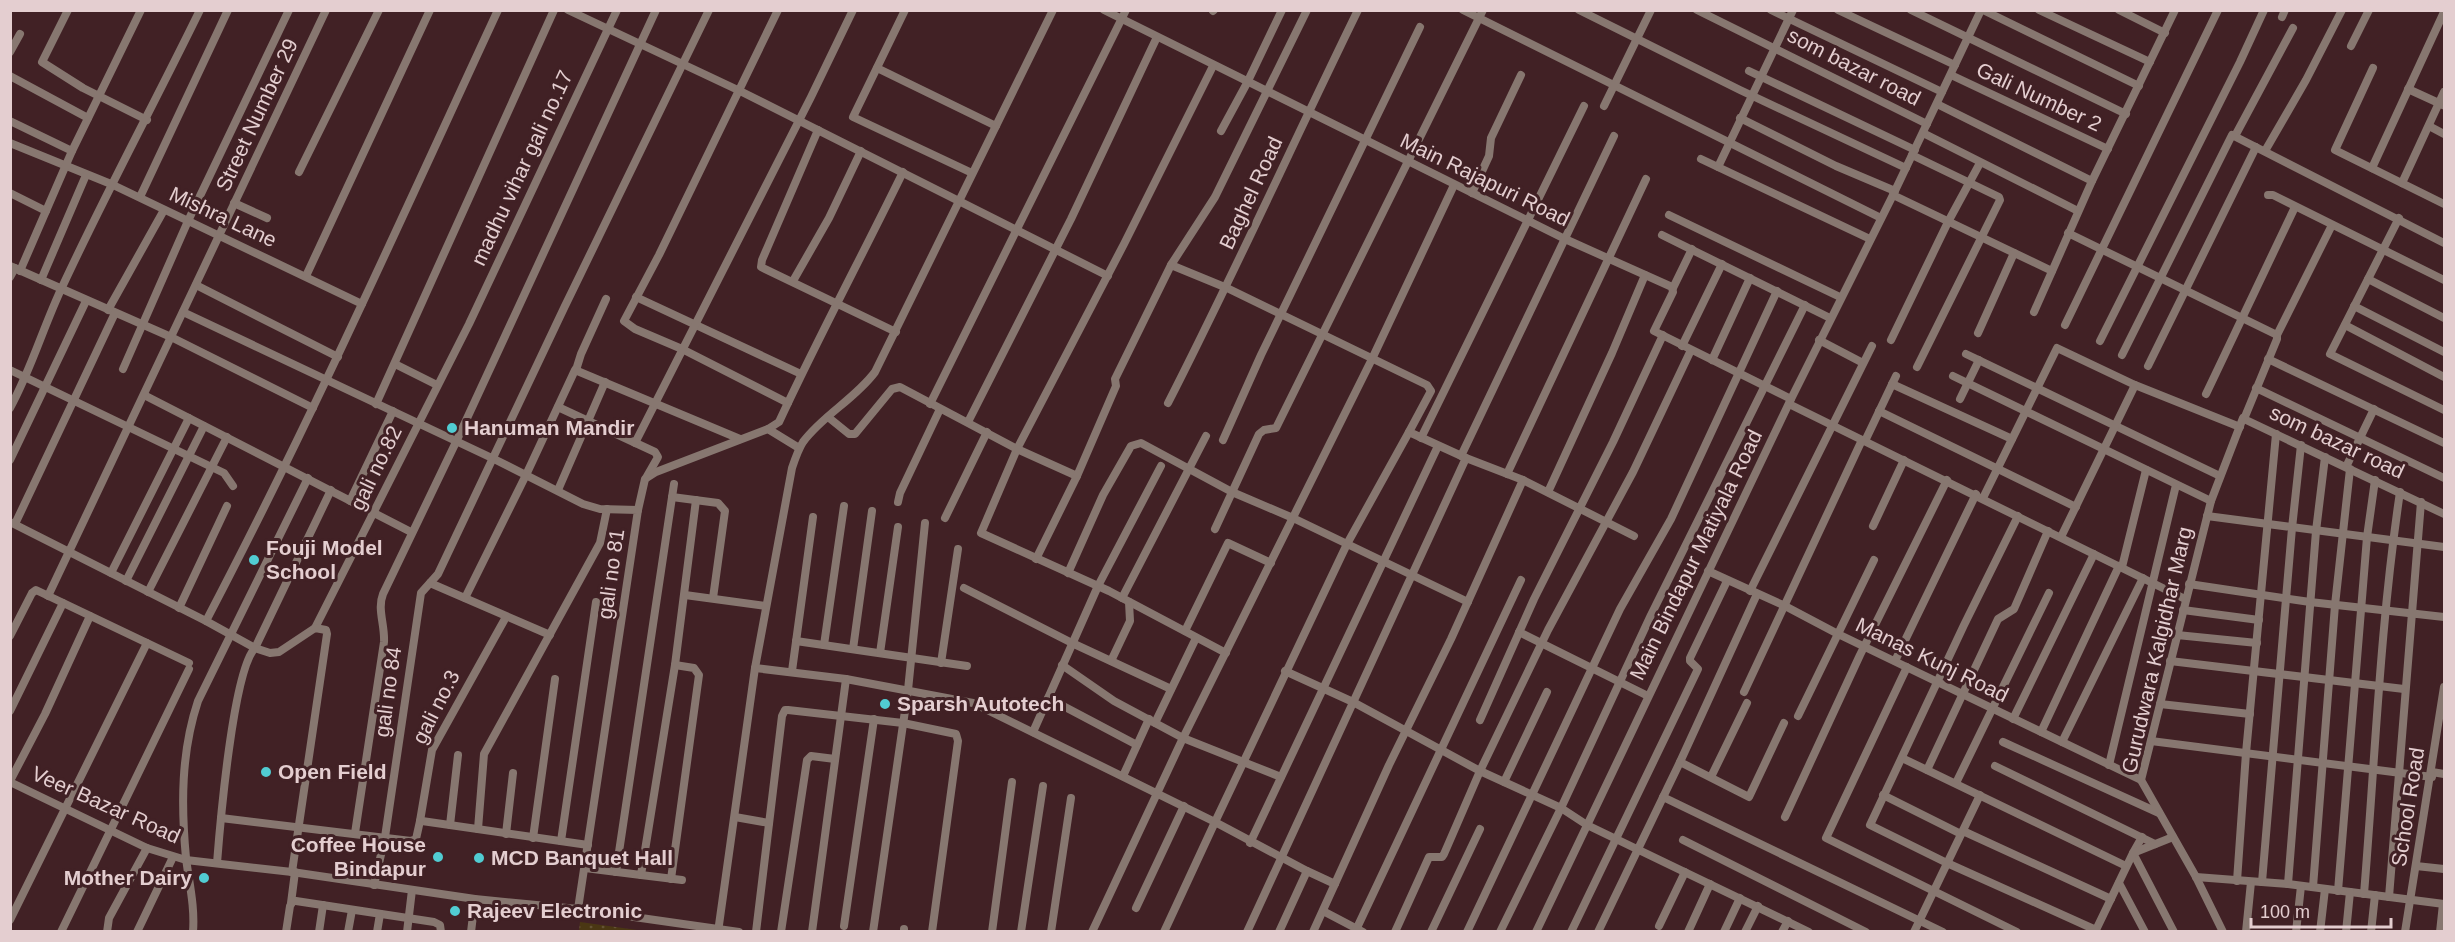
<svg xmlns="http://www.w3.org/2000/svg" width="2455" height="942" viewBox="0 0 2455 942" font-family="Helvetica,sans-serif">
<defs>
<pattern id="park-dots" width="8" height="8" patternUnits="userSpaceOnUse" patternTransform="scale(1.5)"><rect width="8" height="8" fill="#4a3713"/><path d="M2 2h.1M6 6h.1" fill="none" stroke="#645334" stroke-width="1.8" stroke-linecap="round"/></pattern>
</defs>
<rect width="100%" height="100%" fill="#412125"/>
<!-- park -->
<polygon fill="url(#park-dots)" points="580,922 644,931 579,931"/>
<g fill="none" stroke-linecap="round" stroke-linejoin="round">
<!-- street -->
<g stroke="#877770" stroke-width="8">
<polyline points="68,10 42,62 83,88 147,120"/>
<polyline points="568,10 740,91 1108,276"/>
<polyline points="778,10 659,255 624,321 635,329 682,349 788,403"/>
<polyline points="905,10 853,117 972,173"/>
<polyline points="1104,10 1565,239 1672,287 1673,292 1654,331 1791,399"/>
<polyline points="1463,10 1881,218"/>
<polyline points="1579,10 1740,90 1906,168"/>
<polyline points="1697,10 1927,124"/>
<polyline points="1771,10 1942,92"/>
<polyline points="1838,10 1955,65"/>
<polyline points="1911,10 2126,114"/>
<polyline points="1983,10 2139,86"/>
<polyline points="2039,10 2150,62"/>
<polyline points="2119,10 2165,33"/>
<polyline points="1213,11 1214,10"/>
<polyline points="2282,17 2285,10"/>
<polyline points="2351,46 2369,10"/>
<polyline points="10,52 20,34"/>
<polyline points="1213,66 1124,244 1017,449 981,533 1109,591 1226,653"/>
<polyline points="877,68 996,126"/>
<polyline points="2373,68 2335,150 2444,204"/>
<polyline points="1749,71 1915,150"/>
<polyline points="1951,75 2108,149"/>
<polyline points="10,76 88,118"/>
<polyline points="2408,89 2443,105"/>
<polyline points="1937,104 2092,181"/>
<polyline points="1604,106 1651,10"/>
<polyline points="1740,118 1836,166 1895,191"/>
<polyline points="10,121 72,151"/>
<polyline points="2429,126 2444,134"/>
<polyline points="818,130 762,260 761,267 896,332"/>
<polyline points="1221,131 1247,83 1282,10"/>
<polyline points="1923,133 2078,211"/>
<polyline points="2235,136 2293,28"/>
<polyline points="10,143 111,184 362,304"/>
<polyline points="2265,151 2306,80 2342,10"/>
<polyline points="1912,155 1999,197 2000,200 1917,367"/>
<polyline points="1701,159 1870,239"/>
<polyline points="1718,167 1793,10"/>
<polyline points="2372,168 2444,12"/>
<polyline points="299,172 379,10"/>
<polyline points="2402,183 2444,92"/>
<polyline points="10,193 46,211"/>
<polyline points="1472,193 1489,156 1491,138 1521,75"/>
<polyline points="1893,195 2052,271"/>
<polyline points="2268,195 2273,195 2444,280"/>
<polyline points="140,197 228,10"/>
<polyline points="234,203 267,218"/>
<polyline points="1669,215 1840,297"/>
<polyline points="2399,218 2330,354 2444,410"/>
<polyline points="2068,233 2277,335 2277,339 2244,419 2444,514"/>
<polyline points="1662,235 1830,318"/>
<polyline points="1171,265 1227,288 1427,385 1431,391 1409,432 1466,458 1523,480 1634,536"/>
<polyline points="10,266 171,337 313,408"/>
<polyline points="20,271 72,151 141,10"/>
<polyline points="306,276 430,10"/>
<polyline points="10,277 15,268"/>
<polyline points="2368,279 2444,318"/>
<polyline points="41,280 86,175"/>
<polyline points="793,281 829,218 861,151"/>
<polyline points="196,285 338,357"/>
<polyline points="1673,288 1692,249"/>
<polyline points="636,297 801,374"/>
<polyline points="2354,306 2444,352"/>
<polyline points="108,310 164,210"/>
<polyline points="183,312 494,459 583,504 600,509 638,510 578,909"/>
<polyline points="2034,312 2092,181 2175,10"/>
<polyline points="2065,325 2218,10"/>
<polyline points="2345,325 2444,377"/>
<polyline points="1978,333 2014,253"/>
<polyline points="2277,335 2332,225"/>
<polyline points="1819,340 1863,363"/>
<polyline points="1891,340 1948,222 1980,163"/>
<polyline points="2100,341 2240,62 2264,10"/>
<polyline points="1682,346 1722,264"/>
<polyline points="1966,354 2220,476"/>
<polyline points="2122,355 2232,135 2444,243"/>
<polyline points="2268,359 2444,443"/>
<polyline points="1712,360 1750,278"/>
<polyline points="395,364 437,385"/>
<polyline points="2148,366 2256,147"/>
<polyline points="123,369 188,221 289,10"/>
<polyline points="10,370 224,473 233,486"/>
<polyline points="576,370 581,354 606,299"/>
<polyline points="1953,376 2211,501"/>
<polyline points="1892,384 2012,439"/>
<polyline points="2256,388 2444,478"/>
<polyline points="2206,394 2295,207"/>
<polyline points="144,395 411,532"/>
<polyline points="1960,399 1979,360"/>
<path d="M1168,403C1234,274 1294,141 1358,10"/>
<polyline points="376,404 554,10"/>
<polyline points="930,404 1126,10"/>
<polyline points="1789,404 2185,599"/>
<polyline points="558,407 655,452 658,457 646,478"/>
<path d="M10,408C32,368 44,324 64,283C107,191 155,102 200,10"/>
<polyline points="1879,411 2076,507"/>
<polyline points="828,417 849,434 855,434 892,389 900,387 1017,449 1077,476"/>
<polyline points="968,422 1071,219 1157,37"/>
<path d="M768,429L779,422C818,338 862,256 903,172"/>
<polyline points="1421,438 1584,106"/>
<polyline points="1223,440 1261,355 1420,27"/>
<polyline points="1865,441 1896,376"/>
<polyline points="635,443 811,97 853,10"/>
<polyline points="1461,456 1614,136"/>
<polyline points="10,460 86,301"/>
<polyline points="2346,467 2374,409"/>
<polyline points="1507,474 1646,179"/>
<polyline points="558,490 605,382"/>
<polyline points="1548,492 1612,353 1645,275"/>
<polyline points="672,497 718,503 725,511 713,598"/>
<polyline points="1983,498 2057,348 2135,385 2240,427"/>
<polyline points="350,501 393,411"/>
<polyline points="898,502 900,493 940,409"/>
<polyline points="638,510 645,479 656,472 768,429 799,448"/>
<polyline points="2018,516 1964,625 1870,825 1947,863 2096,930"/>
<polyline points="2207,516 2444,547"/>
<polyline points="945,518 987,432"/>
<path d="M10,522L206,621C311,421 403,215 498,10"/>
<polyline points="15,524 115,313"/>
<polyline points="1873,526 1904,460"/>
<polyline points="1215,529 1259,434 1264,430 1276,428 1278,424 1483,10"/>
<polyline points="2061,537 2135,385"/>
<polyline points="1036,559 1077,476 1116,386 1115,379 1171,265 1215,197 1307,10"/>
<polyline points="2122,567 2146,470"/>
<polyline points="1708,571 1785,606 1838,634 2141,780"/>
<polyline points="111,573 189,418"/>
<polyline points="1068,573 1103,495 1131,446 1141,443 1232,492 1293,518 1468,602"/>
<polyline points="126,581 204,426"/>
<polyline points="430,583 550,635"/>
<polyline points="2189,584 2310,602 2444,617"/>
<polyline points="964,588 1072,643 1171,689"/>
<polyline points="1750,591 1872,346"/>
<polyline points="148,592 227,437"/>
<polyline points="685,595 766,606"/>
<polyline points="48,596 326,10"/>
<polyline points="465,598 526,475 575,370 740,439"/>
<polyline points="1122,598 1206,436"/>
<polyline points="179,608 227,506"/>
<polyline points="2183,610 2259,620"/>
<polyline points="206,621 255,648 331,490"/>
<polyline points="315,628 469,324 617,10"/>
<polyline points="1185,631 1228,543 1271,563"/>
<polyline points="1519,632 1648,696"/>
<polyline points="2177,635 2257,643"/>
<polyline points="10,636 32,593 36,590 189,663"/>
<polyline points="796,641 967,666"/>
<polyline points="824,645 844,506"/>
<polyline points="853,649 872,511"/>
<polyline points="880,653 898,527"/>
<polyline points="1111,661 1130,621 1129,602"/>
<polyline points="1895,661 1976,494"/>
<polyline points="2170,661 2404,689"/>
<polyline points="941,663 958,549"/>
<polyline points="1062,665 1114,701 1183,738 1281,777"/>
<polyline points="1907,667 1826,838 2017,932"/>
<polyline points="755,668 846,679 973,703 1215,822 1347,544 1409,432"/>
<polyline points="792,671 813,517"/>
<polyline points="1285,671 1353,702 1480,771 1561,808 1587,825 1809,932"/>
<polyline points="1744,692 1862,440"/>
<polyline points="1048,698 1137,745"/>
<polyline points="2160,704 2250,714"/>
<polyline points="10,711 63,603"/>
<polyline points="1798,716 1874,560"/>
<polyline points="2013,719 2094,554"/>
<polyline points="1480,720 1534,599 1613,442 1663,335"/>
<polyline points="1155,723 1196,638"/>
<polyline points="1033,732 1098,586 1161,466"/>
<polyline points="2041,732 2119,566"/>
<polyline points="2151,741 2432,777"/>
<polyline points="2003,742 2159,813"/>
<polyline points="2062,742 2143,578"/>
<polyline points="1902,758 2126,866"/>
<polyline points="1680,762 1749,797 1784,723"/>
<polyline points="2109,765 2176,485"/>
<polyline points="1995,766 2155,844"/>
<polyline points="1927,770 1998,619 2014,609 2048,531"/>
<polyline points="2432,772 2444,774"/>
<polyline points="1123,776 1149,719"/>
<polyline points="1711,777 1747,703"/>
<polyline points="10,781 45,714 90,616"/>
<polyline points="10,782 147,848 186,860 292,872 475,899 578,909 739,932"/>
<polyline points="1504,782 1547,692"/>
<polyline points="1956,783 2049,593"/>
<polyline points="1883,795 1961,834"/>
<polyline points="1663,797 1943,932"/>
<polyline points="735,817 769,823"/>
<polyline points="1785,817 1860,655 1947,480"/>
<polyline points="221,818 411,841 416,839 420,821 422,821 588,845"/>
<polyline points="420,821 432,750 506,617"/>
<polyline points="450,825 458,755"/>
<polyline points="478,829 484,754 600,543 607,509"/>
<polyline points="1963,831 2111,899"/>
<path d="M355,833L384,642C385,625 377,609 383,594L456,442L656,10"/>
<polyline points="506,834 513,773"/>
<polyline points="2142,837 2133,853 2174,932"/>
<polyline points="533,838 555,679"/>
<polyline points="1683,840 1866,932"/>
<polyline points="561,841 596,602"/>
<polyline points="1250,843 1438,446"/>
<path d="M217,863C220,825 233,671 255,648L270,653L279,652L315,628L326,630L327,634L292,872"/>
<polyline points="2416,866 2444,869"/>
<polyline points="585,868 641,875 675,665 696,500"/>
<polyline points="616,872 674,484"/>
<polyline points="641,875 682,880"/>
<polyline points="2196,877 2288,884 2444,904"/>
<polyline points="671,879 699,675 694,668 675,665"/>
<polyline points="2237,881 2246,753 2276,434"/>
<polyline points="2262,882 2292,528 2301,445"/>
<polyline points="2119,883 2145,932"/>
<polyline points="2288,884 2316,531 2325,457"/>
<polyline points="374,885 385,837 421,593 438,574 564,308 709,10"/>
<polyline points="2313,887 2335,605 2350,469"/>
<polyline points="2338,891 2367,537 2375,480"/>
<path d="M2364,894C2375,760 2380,625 2400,492"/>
<polyline points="2389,897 2421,502"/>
<polyline points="291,903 295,872"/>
<polyline points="1136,908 1184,806"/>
<polyline points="1323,911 1363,932"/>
<polyline points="10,920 147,643"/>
<polyline points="844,926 874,719"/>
<polyline points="1659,926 1685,872"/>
<polyline points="61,932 189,669"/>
<polyline points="107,932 109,918 147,848"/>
<polyline points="137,932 173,857"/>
<path d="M193,932C195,906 189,883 186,858C181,805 181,752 198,701L308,478"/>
<polyline points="286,932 290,906 293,901 296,901 434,922 440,925 441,932"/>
<polyline points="319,932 323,905"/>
<polyline points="348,932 352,910"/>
<polyline points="377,932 380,914"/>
<polyline points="407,932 412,890"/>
<polyline points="471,932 475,899"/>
<path d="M718,932L755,668L792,468C795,459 798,450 803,442C823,415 855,399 875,372L1053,10"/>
<polyline points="756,932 782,716 785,710 788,710 903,723 956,734 958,741 932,932"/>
<polyline points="781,932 807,760 811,756 835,759"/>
<polyline points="812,932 846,679"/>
<polyline points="873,932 908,690 925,523"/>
<polyline points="904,932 904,929"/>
<polyline points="992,932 1012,782"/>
<polyline points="1021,932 1043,786"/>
<polyline points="1051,932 1071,798"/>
<polyline points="1092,932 1183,738 1372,359 1454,185"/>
<polyline points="1164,932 1215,822 1307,871"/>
<polyline points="1247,932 1466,458"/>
<polyline points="1279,932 1307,871 1335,884"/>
<polyline points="1313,932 1389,765 1451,639 1523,480"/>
<polyline points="1355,932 1521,580"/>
<polyline points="1395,932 1429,857 1442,857 1444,854 1480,771 1548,630 1633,472 1691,350"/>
<polyline points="1431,932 1480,829"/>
<polyline points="1467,932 1620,609 1671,519 1777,291"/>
<polyline points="1500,932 1561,808 1651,615 1805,305"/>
<polyline points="1536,932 1791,399 1893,195 1981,10"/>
<polyline points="1571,932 1698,669 1690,661 1690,658 1727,581"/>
<polyline points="1598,932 1680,762 1757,594"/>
<polyline points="1688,932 1710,884"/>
<polyline points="1724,932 1740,898"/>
<polyline points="1745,932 1758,906"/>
<polyline points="1782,932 1788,921"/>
<polyline points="1914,932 1980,795"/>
<polyline points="2095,932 2133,853 2173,837"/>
<polyline points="2223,932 2196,877 2141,780 2211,501 2243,418"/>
<polyline points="2246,932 2251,882"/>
<polyline points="2296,932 2301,886"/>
<polyline points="2320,932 2325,889"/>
<polyline points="2346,932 2350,892"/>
<polyline points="2371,932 2375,895"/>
<polyline points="2405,932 2444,687"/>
<polyline points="2440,932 2443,904"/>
</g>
</g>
<!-- markers -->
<g fill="#51ccd2" stroke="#412125" stroke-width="2">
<circle cx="452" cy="428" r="6"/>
<circle cx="254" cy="560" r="6"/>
<circle cx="885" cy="704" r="6"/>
<circle cx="266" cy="772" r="6"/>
<circle cx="438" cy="857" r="6"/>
<circle cx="479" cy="858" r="6"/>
<circle cx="204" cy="878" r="6"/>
<circle cx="455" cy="911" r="6"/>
</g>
<g text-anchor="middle" stroke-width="6" stroke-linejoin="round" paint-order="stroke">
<!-- street labels -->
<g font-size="21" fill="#e4ced0" stroke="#412125">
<text transform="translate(1854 67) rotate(27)" y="7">som bazar road</text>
<text transform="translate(2039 97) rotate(25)" y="7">Gali Number 2</text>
<text transform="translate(257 115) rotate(-65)" y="7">Street Number 29</text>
<text transform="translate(522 168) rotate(-65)" y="7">madhu vihar gali no.17</text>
<text transform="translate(1485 180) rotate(26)" y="7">Main Rajapuri Road</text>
<text transform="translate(1251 193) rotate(-65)" y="7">Baghel Road</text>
<text transform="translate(223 217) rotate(25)" y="7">Mishra Lane</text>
<text transform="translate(2337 442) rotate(25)" y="7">som bazar road</text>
<text transform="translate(376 468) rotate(-64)" y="7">gali no.82</text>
<text transform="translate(1696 555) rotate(-64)" y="7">Main Bindapur Matiyala Road</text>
<text transform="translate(611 574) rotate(-82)" y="7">gali no 81</text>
<text transform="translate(2157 650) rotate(-77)" y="7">Gurudwara Kalgidhar Marg</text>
<text transform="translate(1932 660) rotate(26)" y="7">Manas Kunj Road</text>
<text transform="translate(388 692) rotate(-82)" y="7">gali no 84</text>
<text transform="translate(436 707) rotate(-63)" y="7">gali no.3</text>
<text transform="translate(106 805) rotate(24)" y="7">Veer Bazar Road</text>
<text transform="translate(2408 807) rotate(-81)" y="7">School Road</text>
</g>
<!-- poi labels -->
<g font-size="21" font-weight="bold" fill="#e4ced0" stroke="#412125" text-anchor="start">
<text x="464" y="435">Hanuman Mandir</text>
<text x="266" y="555">Fouji Model<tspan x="266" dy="24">School</tspan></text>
<text x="897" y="711">Sparsh Autotech</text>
<text x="278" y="779">Open Field</text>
<text x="426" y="852" text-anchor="end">Coffee House<tspan x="426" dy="24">Bindapur</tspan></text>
<text x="491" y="865">MCD Banquet Hall</text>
<text x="192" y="885" text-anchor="end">Mother Dairy</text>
<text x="467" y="918">Rajeev Electronic</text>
</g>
</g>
<!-- border -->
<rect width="2455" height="942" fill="none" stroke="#e4ced0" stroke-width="24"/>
<!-- scale -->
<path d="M2251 918v9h140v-9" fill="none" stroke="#e4ced0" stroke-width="3"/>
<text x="2260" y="918" font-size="18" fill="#e4ced0" stroke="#412125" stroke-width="4.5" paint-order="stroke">100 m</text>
</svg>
